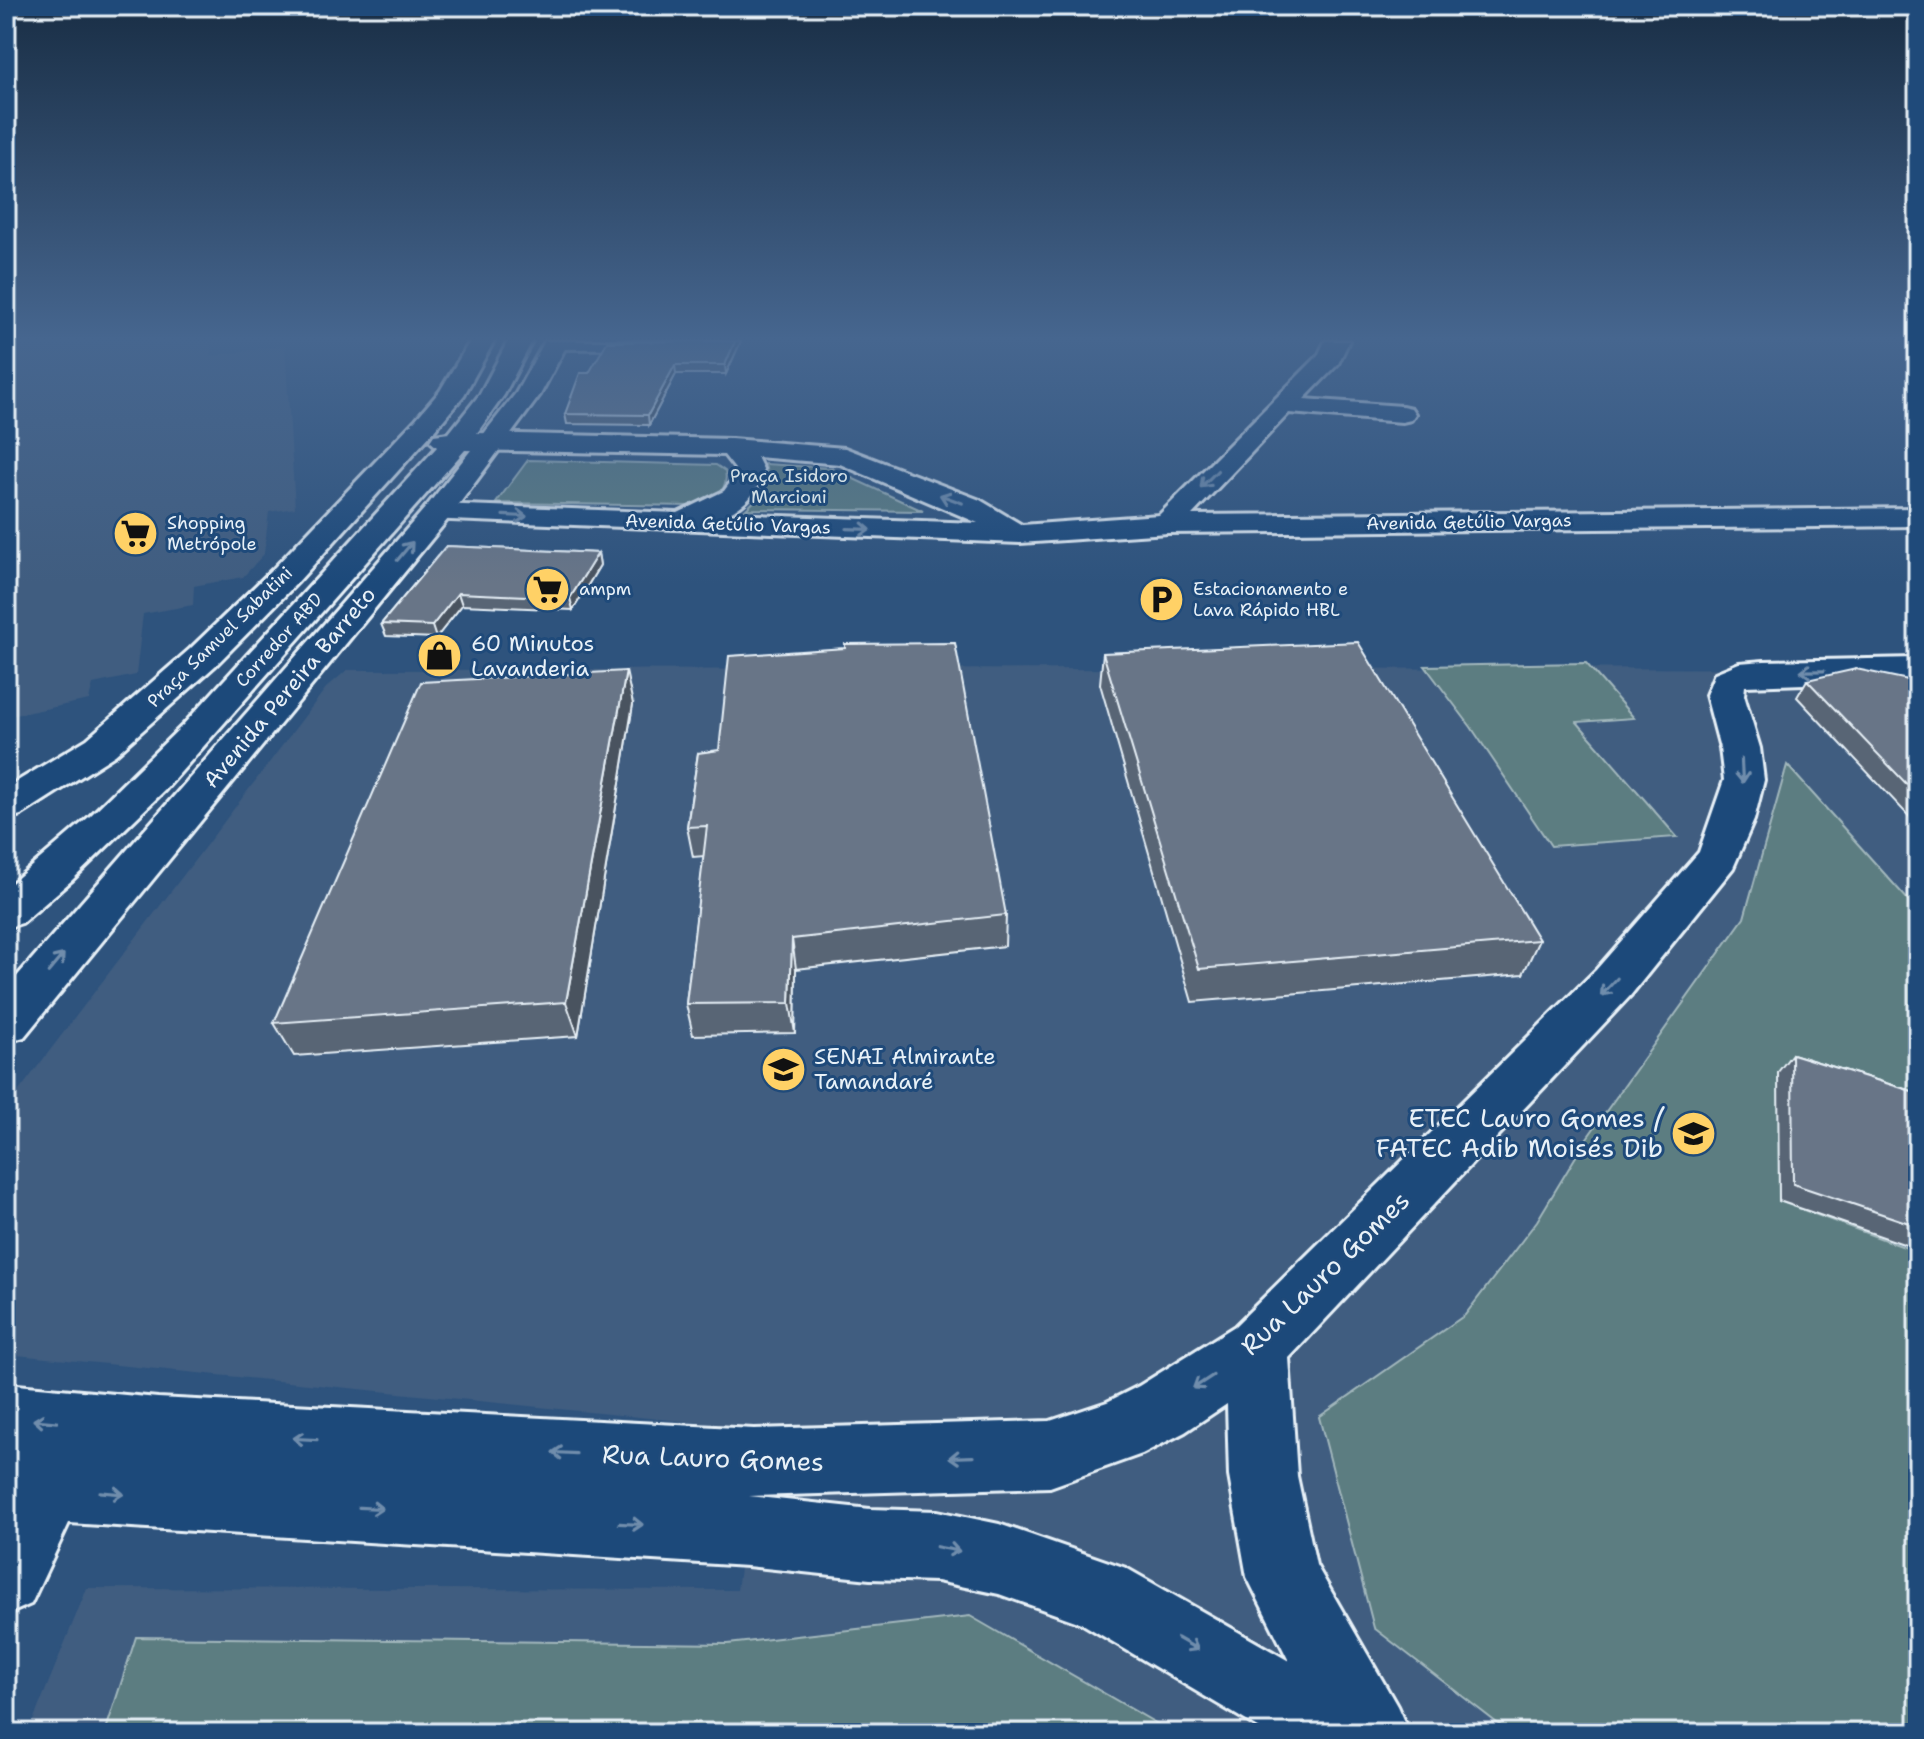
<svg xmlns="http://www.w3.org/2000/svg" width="1924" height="1739" viewBox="0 0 1924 1739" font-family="'Shantell Sans',sans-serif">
<rect width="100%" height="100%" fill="#2e537d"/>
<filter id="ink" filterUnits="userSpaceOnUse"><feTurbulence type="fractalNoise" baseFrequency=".0125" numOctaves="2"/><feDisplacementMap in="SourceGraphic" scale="16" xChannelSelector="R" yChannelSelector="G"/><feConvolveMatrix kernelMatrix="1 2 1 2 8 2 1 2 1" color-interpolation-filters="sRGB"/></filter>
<g filter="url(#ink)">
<!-- built -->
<g fill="#3f5d80">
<polygon points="6,341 212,341 211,356 285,345 295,508 269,512 264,554 243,577 194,586 193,605 143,614 136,675 93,684 89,700 6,717"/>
<polygon points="1918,668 1918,1733 28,1733 87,1588 737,1590 759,1429 6,1354 6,1108 326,688 347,670"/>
</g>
<!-- green -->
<g fill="#5c7d81" stroke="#a2b7bc" stroke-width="2">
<path d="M528,460L716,465L725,471C730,493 710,501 693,506L496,503Z"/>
<path d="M765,464L830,468L923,511L746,509C762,495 771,486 765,464Z"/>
<polygon points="1586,663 1634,718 1577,722 1677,837 1551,846 1471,727 1425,666"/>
<polygon points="1787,765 1918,911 1918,1104 1779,1072 1779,1201 1918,1252 1918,1733 1510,1733 1374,1628 1319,1417 1465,1315 1537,1221 1587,1138 1744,918"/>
<polygon points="970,1616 1173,1733 105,1733 136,1637 728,1644"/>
</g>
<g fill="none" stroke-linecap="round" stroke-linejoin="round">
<defs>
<g id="minor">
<path d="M508,341H532L504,395L477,433L731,439L845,448L980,500L1022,525L1159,515L1318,356L1325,341H1349L1338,364L1304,399L1402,406L1411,408L1415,414L1411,420L1402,422L1289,413L1192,515L1918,508V526L1168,533L1020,543L426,519L422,513L426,507L437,504L678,513L724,491L732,480L735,469L724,455L465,450L165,790L71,881L22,923L6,928V888L89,817L183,725L437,447L430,441L434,435L449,433L480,394ZM757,457L840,464L978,523L728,514C747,504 759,491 763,469Z"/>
<polygon points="545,341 721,341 717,346 709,348 556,349 548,347"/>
<path d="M1918,658V680L1745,686L1744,695L1760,748L1764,780L1754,820L1733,868L1630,996L1289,1358L1297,1476L1316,1565L1397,1706L1409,1733H1267L1081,1623L999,1594L937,1581L870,1579L747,1566L69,1523L31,1604L6,1615V1384L158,1398L754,1429L1050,1421L1107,1402L1139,1386L1235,1326L1596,970L1699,852L1724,780L1720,748L1706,695L1715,673L1739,663L1764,661ZM1227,1404L1229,1476L1247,1577L1289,1661L1126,1568L999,1524L937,1511L870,1509L749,1496L1050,1487L1142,1454L1185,1432Z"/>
</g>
<g id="major">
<polygon points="470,341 494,341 464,395 434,431 297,583 216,665 115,755 21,815 6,819 6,788 87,739 190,649 273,569 416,419 440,391"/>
<polygon points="545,341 569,341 540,395 448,519 24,1037 6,1042 6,989 426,507 516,393"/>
</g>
</defs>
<!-- minor casing -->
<use href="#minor" stroke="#e8f1f8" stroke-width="6"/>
<!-- major casing -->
<use href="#major" stroke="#e8f1f8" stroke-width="6"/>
<!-- minor -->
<use href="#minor" fill="#1f4a7a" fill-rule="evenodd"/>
<!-- major -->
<use href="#major" fill="#1f4a7a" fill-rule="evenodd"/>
</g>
<!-- wall -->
<g fill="#596574" stroke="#e8f1f8" stroke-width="2">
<polygon points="741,341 726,374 676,374 649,425 567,424 565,414 589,373"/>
<polygon points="446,546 598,553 600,565 573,610 462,605 436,638 386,636 381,624"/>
<polygon points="1103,653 1539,940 1523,974 1192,1002 1100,684"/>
<polygon points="1918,679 1918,826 1797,697 1807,680 1913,681"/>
<polygon points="633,704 578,1036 294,1056 274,1023"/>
<polygon points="698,753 1006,915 1005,946 796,969 795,1033 693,1035 686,1004 704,856 693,857 687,827"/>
<polygon points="1792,1054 1918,1093 1918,1249 1779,1201 1778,1072"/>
</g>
<!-- shaded-wall -->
<g fill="#49525e" stroke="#e8f1f8" stroke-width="2">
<polygon points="735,341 741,341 726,374 725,365"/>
<polygon points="675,365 676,374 649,425 648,415"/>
<polygon points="598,553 600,565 573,610 570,598"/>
<polygon points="458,593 462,605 436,638 432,626"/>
<polygon points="626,671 633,704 578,1036 566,1002"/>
<polygon points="792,939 796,969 795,1033 790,1003"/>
</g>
<!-- building -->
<g fill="#687587" stroke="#e8f1f8" stroke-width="2">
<polygon points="710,341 735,341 725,365 675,365 648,415 565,414 580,373 589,373 607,342"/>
<polygon points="446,546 598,553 570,598 458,593 432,626 381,624"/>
<polygon points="1358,642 1539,940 1199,969 1103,653"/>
<polygon points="955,643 1006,915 792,939 790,1003 686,1004 707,826 687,827 698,753 719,750 729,656 845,648 845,644"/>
<polygon points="1856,669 1913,681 1918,679 1918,796 1807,680"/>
<polygon points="626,671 566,1002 274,1023 421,682"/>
<polygon points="1792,1054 1918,1093 1918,1226 1793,1184"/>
</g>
<!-- one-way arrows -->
<defs><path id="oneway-shaft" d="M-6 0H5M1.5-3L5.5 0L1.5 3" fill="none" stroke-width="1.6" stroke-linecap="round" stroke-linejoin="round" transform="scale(2)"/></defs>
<g stroke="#6f8dac">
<use href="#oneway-shaft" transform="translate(1209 479) rotate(135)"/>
<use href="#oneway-shaft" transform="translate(951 499) rotate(-160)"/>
<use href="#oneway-shaft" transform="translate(515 516) rotate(3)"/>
<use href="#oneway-shaft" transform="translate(859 529) rotate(2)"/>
<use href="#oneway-shaft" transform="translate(405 551) rotate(-50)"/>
<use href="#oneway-shaft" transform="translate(1812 671) rotate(179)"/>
<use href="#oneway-shaft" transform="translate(1742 771) rotate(87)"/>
<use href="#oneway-shaft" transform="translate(56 963) rotate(-50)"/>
<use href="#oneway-shaft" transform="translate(1609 987) rotate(133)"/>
<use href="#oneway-shaft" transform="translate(1203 1382) rotate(147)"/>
<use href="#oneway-shaft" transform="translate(45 1421) rotate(-175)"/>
<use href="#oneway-shaft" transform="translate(305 1439) rotate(-177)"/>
<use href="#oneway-shaft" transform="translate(564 1453) rotate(-177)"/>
<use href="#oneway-shaft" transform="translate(961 1457) rotate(178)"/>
<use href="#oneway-shaft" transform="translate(112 1493) rotate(5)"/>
<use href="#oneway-shaft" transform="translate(371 1508) rotate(3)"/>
<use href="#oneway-shaft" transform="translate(631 1524) rotate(3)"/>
<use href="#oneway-shaft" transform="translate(948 1549) rotate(11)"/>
<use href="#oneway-shaft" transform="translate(1188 1644) rotate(30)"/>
</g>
</g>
<!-- sky -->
<linearGradient id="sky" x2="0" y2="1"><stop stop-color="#192e45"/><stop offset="0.58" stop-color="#46668f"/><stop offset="1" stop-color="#46668f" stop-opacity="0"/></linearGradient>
<rect width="1924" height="584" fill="url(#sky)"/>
<!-- icons -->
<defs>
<symbol id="supermarket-disc" viewBox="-11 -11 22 22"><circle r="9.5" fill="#ffd166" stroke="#1f4a7a"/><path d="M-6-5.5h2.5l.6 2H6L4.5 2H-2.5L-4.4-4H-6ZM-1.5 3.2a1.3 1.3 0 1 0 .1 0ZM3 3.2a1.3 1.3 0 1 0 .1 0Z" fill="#111"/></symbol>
<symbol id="parking-disc" viewBox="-11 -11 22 22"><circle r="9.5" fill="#ffd166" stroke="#1f4a7a"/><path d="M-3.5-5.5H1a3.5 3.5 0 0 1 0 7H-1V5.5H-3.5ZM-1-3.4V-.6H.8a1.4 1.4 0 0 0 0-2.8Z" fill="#111"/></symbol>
<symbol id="shop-disc" viewBox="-11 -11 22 22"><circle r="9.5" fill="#ffd166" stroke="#1f4a7a"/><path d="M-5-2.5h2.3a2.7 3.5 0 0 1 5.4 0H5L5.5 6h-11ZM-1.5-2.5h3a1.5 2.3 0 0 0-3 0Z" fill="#111"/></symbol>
<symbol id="university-disc" viewBox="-11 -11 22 22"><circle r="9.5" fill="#ffd166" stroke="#1f4a7a"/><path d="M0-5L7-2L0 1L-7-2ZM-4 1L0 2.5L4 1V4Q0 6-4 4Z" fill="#111"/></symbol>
</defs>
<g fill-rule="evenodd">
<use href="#supermarket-disc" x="110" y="508" width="51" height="51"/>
<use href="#supermarket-disc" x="522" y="564" width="51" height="51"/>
<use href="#parking-disc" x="1136" y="574" width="51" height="51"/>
<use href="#shop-disc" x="414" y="630" width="51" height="51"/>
<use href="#university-disc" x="758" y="1044" width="51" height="51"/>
<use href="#university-disc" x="1668" y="1108" width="51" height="51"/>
</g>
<g text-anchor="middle" stroke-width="6" stroke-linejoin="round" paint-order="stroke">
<!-- far-park labels -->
<g font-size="18" fill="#d3e0e6" stroke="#1f4a7a">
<text x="789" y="482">Praça Isidoro<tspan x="789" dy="21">Marcioni</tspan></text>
</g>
<!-- far-street labels -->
<g font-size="18" fill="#e8f1f8" stroke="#1f4a7a">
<text transform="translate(1469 522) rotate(-1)" y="6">Avenida Getúlio Vargas</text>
<text transform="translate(728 524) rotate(2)" y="6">Avenida Getúlio Vargas</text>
<text transform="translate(220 637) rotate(-44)" y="6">Praça Samuel Sabatini</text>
<text transform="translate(279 640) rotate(-48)" y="6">Corredor ABD</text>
</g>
<!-- far-poi labels -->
<g font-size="18" fill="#e8f1f8" stroke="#1f4a7a" text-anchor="start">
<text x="167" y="529">Shopping<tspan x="167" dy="21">Metrópole</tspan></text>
<text x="579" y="595">ampm</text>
<text x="1193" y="595">Estacionamento e<tspan x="1193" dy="21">Lava Rápido HBL</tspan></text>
</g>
<!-- poi labels -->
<g font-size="22" fill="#e8f1f8" stroke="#1f4a7a" text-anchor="start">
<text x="471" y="651">60 Minutos<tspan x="471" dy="25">Lavanderia</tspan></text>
<text x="814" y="1064">SENAI Almirante<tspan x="814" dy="25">Tamandaré</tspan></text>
</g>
<!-- street labels -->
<g font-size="22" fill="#e8f1f8" stroke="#1f4a7a">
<text transform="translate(289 687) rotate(-50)" y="8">Avenida Pereira Barreto</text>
</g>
<!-- near-poi labels -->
<g font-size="26" fill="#e8f1f8" stroke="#1f4a7a" text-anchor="end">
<text x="1663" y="1127">ETEC Lauro Gomes /<tspan x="1663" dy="30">FATEC Adib Moisés Dib</tspan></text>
</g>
<!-- near-street labels -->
<g font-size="26" fill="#e8f1f8" stroke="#1f4a7a">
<text transform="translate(1325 1273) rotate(-44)" y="9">Rua Lauro Gomes</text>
<text transform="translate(713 1458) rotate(2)" y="9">Rua Lauro Gomes</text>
</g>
</g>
<!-- margin -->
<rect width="1924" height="1739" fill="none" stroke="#1f4a7a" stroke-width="32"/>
<rect x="16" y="16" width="1892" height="1707" fill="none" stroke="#e8f1f8" stroke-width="3" filter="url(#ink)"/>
</svg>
